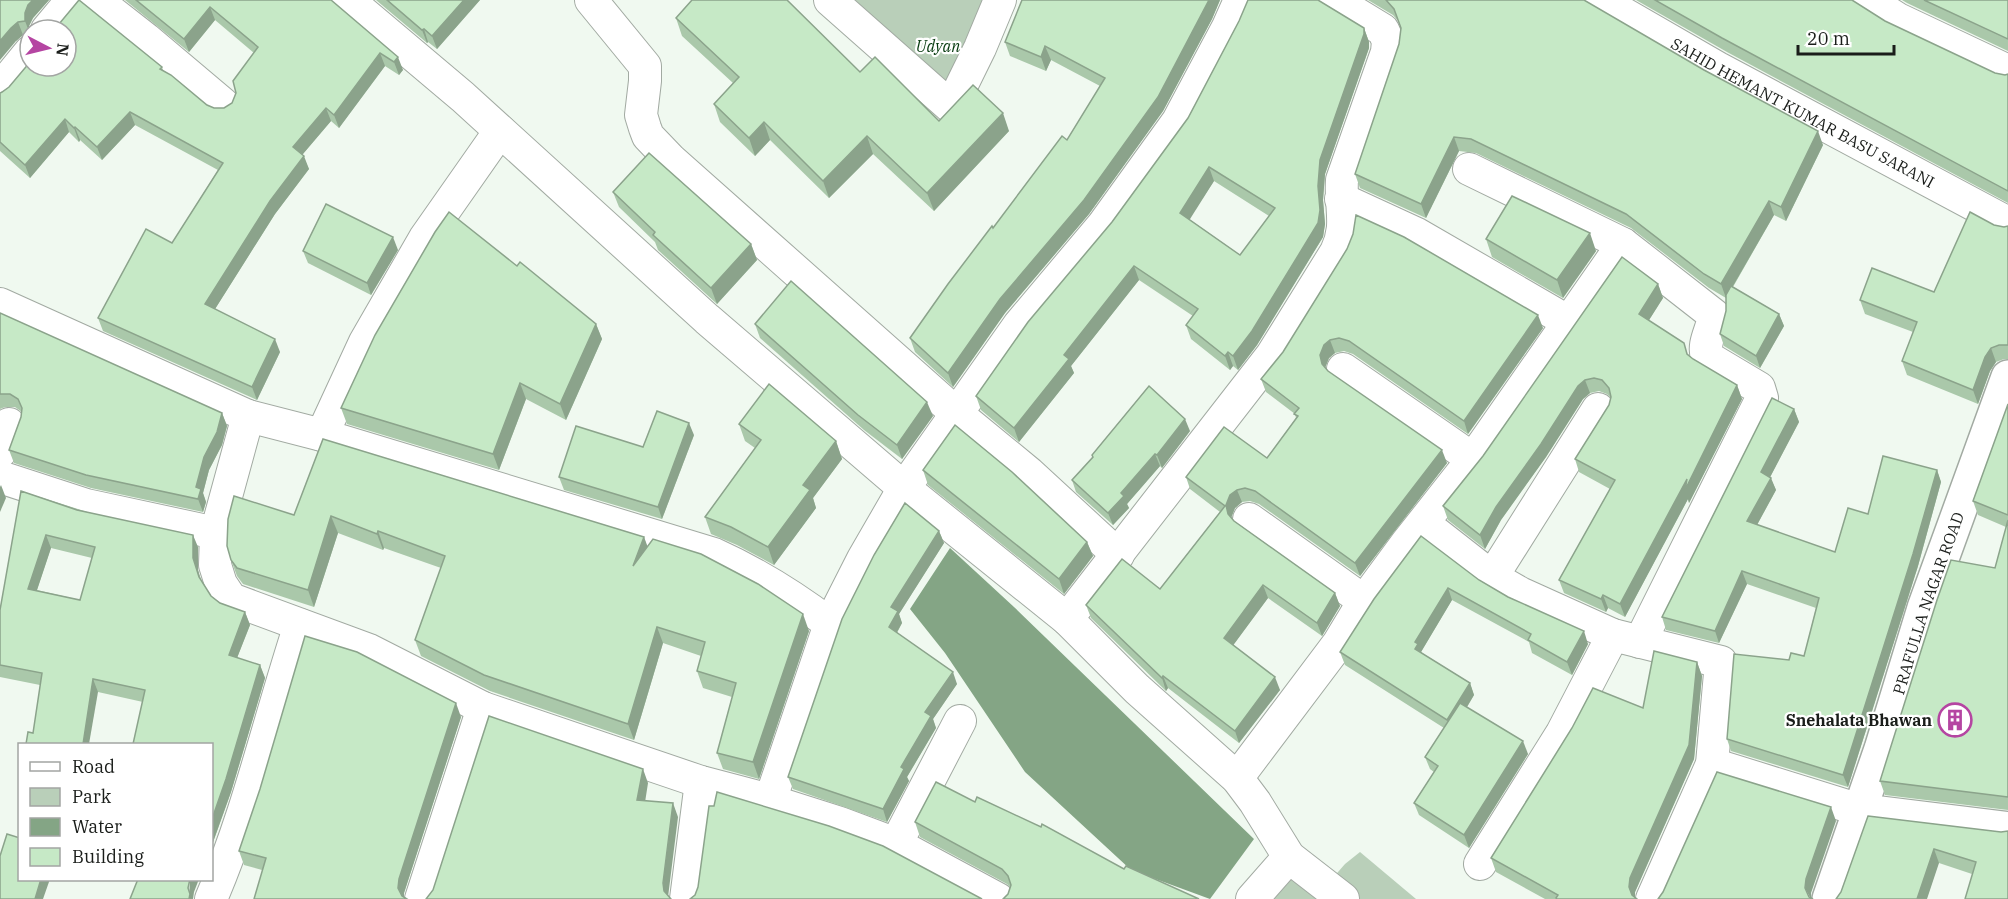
<svg xmlns="http://www.w3.org/2000/svg" width="2008" height="899" viewBox="0 0 2008 899" font-family="'IBM Plex Serif',serif">
<rect width="100%" height="100%" fill="#f0f9f0"/>
<!-- green -->
<g fill="#b9cfb9">
<polygon points="815,0 1008,0 955,121"/>
<polygon points="1360,852 1416,899 1346,899 1331,880 1345,864"/>
<polygon points="1289,857 1340,899 1265,899"/>
</g>
<!-- water -->
<polygon fill="#84a585" points="950,548 1014,607 1254,839 1210,899 1131,870 1025,772 945,653 910,609"/>
<g fill="none" stroke-linecap="round" stroke-linejoin="round">
<defs>
<g id="minor">
<polyline points="96,0 146,39 223,104"/>
<polyline points="348,0 463,97 707,319 904,488 1067,619 1137,689 1237,778 1255,802 1289,857 1343,899"/>
<polyline points="591,0 645,66 645,81 641,115 645,128 648,136 671,160 956,413 1029,473 1118,555"/>
<polyline points="830,0 951,107 980,48 1000,0"/>
<path id="s1" d="M1600,0L1718,68L2008,223"/>
<polyline points="1868,0 1898,19 2008,71"/>
<polyline points="47,30 72,0"/>
<polyline points="0,89 30,52"/>
<path d="M1469,169L1623,244L1714,315C1713,329 1702,343 1707,357L1759,388L1762,398L1640,642"/>
<polyline points="1341,199 1417,234 1569,322"/>
<path d="M0,304L248,416L322,435L714,554C756,573 793,596 830,624"/>
<polyline points="1343,369 1473,459"/>
<polyline points="248,416 216,533 215,565 221,584 231,599 369,650 483,708 701,782 758,797 840,823 896,844 998,899"/>
<polyline points="322,435 365,342 425,238 500,131"/>
<polyline points="0,452 9,424"/>
<polyline points="0,477 86,505 216,533"/>
<polyline points="1249,519 1364,601"/>
<polyline points="1423,523 1492,577 1520,593 1613,635 1721,662 1712,764 1652,899"/>
<polyline points="1492,577 1598,409"/>
<path d="M1067,619L1272,355L1336,252C1349,225 1340,209 1342,180L1387,52L1388,41L1383,30L1334,0"/>
<polyline points="1712,764 1860,810 2008,828"/>
<polyline points="1237,778 1338,644 1364,601 1406,544 1473,459 1623,244"/>
<polyline points="770,801 830,624 863,559 904,488 1019,325 1103,225 1178,121 1228,27 1240,0"/>
<polyline points="896,844 960,721"/>
<polyline points="1480,864 1562,733 1613,635"/>
<path d="M211,899C249,811 270,716 300,625"/>
<polyline points="421,899 483,708"/>
<polyline points="686,899 701,782"/>
<polyline points="1252,899 1289,857"/>
</g>
<g id="tertiary">
<path id="s2" d="M1829,899L1881,749L1924,608L2008,377"/>
</g>
</defs>
<!-- minor casing -->
<use href="#minor" stroke="#a2aaa2" stroke-width="34"/>
<!-- tertiary casing -->
<use href="#tertiary" stroke="#a2aaa2" stroke-width="36"/>
<!-- minor -->
<use href="#minor" stroke="#fff" stroke-width="32"/>
<!-- tertiary -->
<use href="#tertiary" stroke="#fff" stroke-width="33"/>
</g>
<!-- wall -->
<g fill="#aac8aa" fill-rule="evenodd">
<polygon points="0,0 49,0 33,18 29,26 30,34 23,35 16,41"/>
<polygon points="125,0 331,0 403,70 399,75 385,66 339,128 331,121 302,155 309,169 275,214 215,309 280,352 257,400 103,331 98,318 172,243 218,170 135,125 102,160 80,140 79,142 69,132 30,178 0,151 0,93 162,67 163,70 207,105 214,108 224,108 232,103 254,53 215,20 189,52"/>
<polygon points="376,0 480,0 437,49 428,42 427,43"/>
<polygon points="1022,0 1220,0 1212,19 1163,111 1089,214 1005,313 953,387 915,352 910,338 993,228 1067,140 1100,86 1051,60 1046,71 1010,56 1005,42"/>
<polygon points="1368,0 1584,0 1823,145 1786,221 1774,215 1733,287 1779,314 1784,326 1760,368 1724,346 1720,334 1726,311 1726,298 1709,288 1631,228 1476,153 1459,151 1426,218 1360,188 1355,174 1399,44 1401,28 1399,22 1393,15"/>
<polygon points="1636,0 1852,0 1885,21 1995,73 2005,75 2008,74 2008,203 1727,52"/>
<polygon points="1902,0 2008,0 2008,51 1907,3"/>
<path d="M1320,1L1364,28L1369,42V48L1325,174L1323,200L1325,224L1323,237L1257,345L1238,370L1233,366L1230,370L1191,339L1186,325L1193,316L1139,280L1071,366L1074,373L1019,442L981,410L976,396L1112,222L1188,118L1239,21ZM1214,181L1269,216L1240,255L1189,219Z"/>
<polygon points="676,18 860,72 939,121 1009,131 934,211 873,154 829,198 770,140 755,156 720,122 714,104 733,83 682,36"/>
<polygon points="613,192 751,244 757,260 717,304 658,250 655,242 619,207"/>
<polygon points="1994,225 2004,227 2008,226 2008,359 2004,359 1996,362 1990,371 1978,404 1907,375 1902,361 1913,332 1865,314 1860,300 1934,292"/>
<polygon points="1486,239 1596,251 1563,298 1492,257"/>
<polygon points="1347,249 1543,328 1468,434 1353,354 1344,351 1335,353 1329,358 1325,368 1328,371 1447,463 1360,576 1259,504 1250,501 1242,502 1235,508 1231,518 1234,521 1335,593 1340,606 1322,636 1268,598 1233,645 1280,690 1239,743 1168,688 1166,691 1091,618 1086,605 1160,589 1220,512 1190,489 1186,477 1267,458 1296,418 1295,414 1266,392 1261,379 1283,352"/>
<polygon points="398,250 371,295 308,263 303,251"/>
<polygon points="517,266 596,324 602,339 566,420 526,399 499,470 347,424 341,408"/>
<polygon points="1658,284 1663,298 1649,320 1693,359 1737,385 1742,399 1689,503 1688,499 1625,617 1608,608 1606,612 1564,593 1559,580 1610,489 1579,472 1575,459 1609,405 1611,398 1607,394 1599,391 1590,393 1583,399 1546,457 1501,520 1485,549 1448,520 1443,506"/>
<polygon points="0,313 222,413 227,426 222,445 209,470 203,493 206,502 203,512 91,488 14,463 9,450 21,417 22,412 15,407 5,407 0,409"/>
<polygon points="755,324 933,416 902,459 864,430 760,338"/>
<polygon points="2008,404 2008,810 1885,795 1880,781 1995,568 2006,527 1978,515 1973,501"/>
<polygon points="1794,409 1799,422 1770,477 1776,490 1757,525 1835,552 1868,514 1937,470 1941,482 1918,566 1848,787 1731,751 1727,739 1789,660 1804,656 1816,608 1747,584 1719,643 1666,630 1662,617"/>
<polygon points="739,424 836,441 842,459 813,498 816,508 774,565 737,545 711,534 705,517 755,448 745,441"/>
<polygon points="1190,431 1162,468 1160,466 1127,504 1129,508 1113,525 1076,492 1072,480 1093,458 1092,455"/>
<polygon points="694,435 662,519 564,490 559,477 643,447"/>
<polygon points="323,439 644,537 647,547 809,631 759,779 723,769 717,753 732,697 703,688 697,671 701,656 663,643 634,740 490,691 421,656 415,640 441,568 384,548 383,550 338,533 314,607 243,584 237,576 231,560 294,515"/>
<polygon points="923,470 1087,542 1093,556 1064,594 928,485"/>
<path d="M21,491L198,547V570L200,579L211,596L220,603L245,612L250,625L237,658L260,665L265,678L231,792L212,845V744L143,702L98,692L40,685L0,677V610ZM51,548L92,558L80,600L37,590Z"/>
<polygon points="939,531 944,543 899,614 902,623 897,633 957,684 933,719 936,728 907,777 909,781 887,822 793,789 788,777"/>
<polygon points="1479,580 1588,644 1572,675 1532,653 1529,642 1452,600 1421,652 1422,653 1470,683 1474,695 1467,707 1528,754 1469,848 1419,815 1414,803 1434,772 1430,769 1425,757 1444,728 1345,665 1340,652 1374,599"/>
<polygon points="1697,662 1702,676 1694,759 1635,892 1635,897 1637,899 1545,899 1496,872 1491,858 1643,708"/>
<polygon points="461,717 404,893 404,897 262,870 244,865 239,851"/>
<polygon points="975,802 1124,869 1008,894 1010,887 1007,884 920,837 915,822"/>
<polygon points="1868,816 2001,832 1972,874 1939,863 1841,892"/>
</g>
<!-- shaded-wall -->
<g fill="#8ba38b">
<polygon points="33,0 49,0 33,18 29,26 30,34 25,21 25,13 28,5"/>
<polygon points="464,0 480,0 437,49 432,36"/>
<polygon points="1209,0 1220,0 1212,19 1163,111 1089,214 1005,313 953,387 948,373"/>
<polygon points="210,7 215,20 189,52 184,39"/>
<polygon points="18,22 23,35 16,41 0,60 0,41 11,28"/>
<polygon points="1364,28 1369,42 1369,48 1325,174 1323,200 1325,224 1323,237 1257,345 1238,370 1233,356 1318,186 1320,160"/>
<polygon points="424,29 428,42 427,43 422,30"/>
<polygon points="1045,46 1051,60 1046,71 1041,57"/>
<polygon points="380,53 385,66 339,128 334,115"/>
<polygon points="398,57 403,70 399,75 394,62"/>
<polygon points="326,108 331,121 297,161 293,147"/>
<polygon points="130,112 135,125 102,160 97,147"/>
<polygon points="1003,113 1009,131 934,211 927,193"/>
<polygon points="65,119 69,132 30,178 25,165"/>
<polygon points="764,122 770,140 755,156 749,138"/>
<polygon points="75,127 80,140 79,142 74,128"/>
<polygon points="1818,131 1823,145 1786,221 1781,207"/>
<polygon points="867,136 873,154 829,198 823,181"/>
<polygon points="1454,137 1459,151 1426,218 1421,204"/>
<polygon points="304,156 309,169 275,214 210,317 205,304 270,201"/>
<polygon points="1209,167 1214,181 1185,227 1180,213"/>
<polygon points="1769,201 1774,215 1726,298 1721,284"/>
<polygon points="1590,233 1596,251 1563,298 1557,280"/>
<polygon points="393,237 398,250 371,295 367,283"/>
<polygon points="751,244 757,260 717,304 711,288"/>
<polygon points="1134,266 1139,280 1071,366 1074,373 1019,442 1014,428 1064,355"/>
<polygon points="1658,284 1663,298 1644,328 1639,314"/>
<polygon points="1779,314 1784,326 1760,368 1756,356"/>
<polygon points="1538,315 1543,328 1468,434 1464,421"/>
<polygon points="596,324 602,339 566,420 560,404"/>
<polygon points="275,339 280,352 257,400 252,387"/>
<polygon points="1330,340 1335,353 1329,358 1325,368 1322,364 1320,355 1324,345"/>
<polygon points="1991,348 1996,362 1990,371 1978,404 1973,390 1985,357"/>
<polygon points="1228,352 1233,366 1230,370 1225,356"/>
<polygon points="1585,380 1590,393 1583,399 1546,457 1501,520 1485,549 1480,535 1496,507 1578,386"/>
<polygon points="520,383 526,399 499,470 493,454"/>
<polygon points="1737,385 1742,399 1689,503 1688,499 1625,617 1620,604"/>
<polygon points="927,402 933,416 902,459 897,445"/>
<polygon points="1794,409 1799,422 1766,485 1761,472"/>
<polygon points="222,413 227,426 222,445 209,470 203,493 206,502 203,512 198,499 196,487 204,457"/>
<polygon points="1185,419 1190,431 1162,468 1157,455"/>
<polygon points="689,423 694,435 662,519 658,507"/>
<polygon points="836,441 842,459 813,498 816,508 774,565 768,547 803,485"/>
<polygon points="1442,450 1447,463 1360,576 1355,563"/>
<polygon points="1155,454 1160,466 1127,504 1129,508 1113,525 1108,513 1121,493"/>
<polygon points="1937,470 1941,482 1918,566 1848,787 1843,775"/>
<polygon points="1771,478 1776,490 1752,534 1747,521"/>
<polygon points="1,485 6,498 0,512 0,487"/>
<polygon points="1237,490 1242,502 1235,508 1231,518 1228,514 1226,505 1230,495"/>
<polygon points="331,516 338,533 314,607 308,590"/>
<polygon points="378,531 384,548 383,550 377,534"/>
<polygon points="939,531 944,543 899,614 902,623 893,639 889,627 891,607"/>
<polygon points="46,535 51,548 33,602 28,589"/>
<polygon points="193,535 198,547 198,570 204,590 193,558"/>
<polygon points="644,537 650,553 633,566"/>
<polygon points="1087,542 1093,556 1064,594 1059,579"/>
<polygon points="1742,571 1747,584 1719,643 1715,631"/>
<polygon points="1263,585 1268,598 1229,651 1224,638"/>
<polygon points="1448,588 1452,600 1421,652 1423,656 1415,649 1415,642"/>
<polygon points="1335,593 1340,606 1322,636 1317,623"/>
<polygon points="1603,595 1608,608 1606,612 1601,599"/>
<polygon points="245,612 250,625 233,668 229,655"/>
<polygon points="803,614 809,631 759,779 753,762"/>
<polygon points="657,627 663,643 634,740 628,724"/>
<polygon points="1584,631 1588,644 1572,675 1567,662"/>
<polygon points="1697,662 1702,676 1694,759 1635,892 1635,899 1633,899 1629,887 1630,878"/>
<polygon points="260,665 265,678 231,792 212,845 212,819"/>
<polygon points="953,672 957,684 933,719 936,728 907,777 909,781 887,822 883,809 925,712"/>
<polygon points="1163,676 1168,688 1166,691 1162,678"/>
<polygon points="1275,677 1280,690 1239,743 1235,731"/>
<polygon points="93,679 98,692 89,744 83,744"/>
<polygon points="1470,683 1474,695 1452,732 1447,720"/>
<polygon points="456,703 461,717 404,893 404,899 398,888 399,879"/>
<polygon points="1523,741 1528,754 1469,848 1464,835"/>
<polygon points="643,769 648,783 643,815 637,800"/>
<polygon points="673,803 678,817 668,897 664,891 663,883"/>
<polygon points="1831,807 1836,821 1811,893 1811,899 1805,888 1806,879"/>
<polygon points="1934,849 1939,863 1927,899 1917,899"/>
<polygon points="41,879 50,879 43,899 35,899"/>
<polygon points="190,879 199,879 194,892 193,899 189,899"/>
</g>
<!-- building -->
<g fill="#c6e9c6" stroke="#8ba38b" stroke-width="1.5" fill-rule="evenodd">
<polygon points="0,0 33,0 28,5 25,13 25,21 18,22 11,28 0,41"/>
<polygon points="79,0 162,67 160,69 171,75 207,105 214,108 224,108 232,103 236,93 233,81 258,47 210,7 184,39 136,0 331,0 398,57 394,62 380,53 334,115 326,108 293,147 304,156 270,201 205,304 275,339 252,387 98,318 146,229 172,243 223,163 130,112 97,147 75,127 74,128 65,119 25,165 0,142 0,93 2,92 9,87 30,62 30,66 66,66 66,30 54,30"/>
<polygon points="387,0 464,0 432,36 424,29 422,30"/>
<polygon points="692,0 787,0 860,72 875,57 939,121 973,85 1003,113 927,193 867,136 823,181 764,122 749,138 714,104 739,77 676,18"/>
<polygon points="1022,0 1209,0 1158,97 1084,200 1000,299 948,373 910,338 948,284 992,226 993,228 1062,136 1067,140 1105,78 1045,46 1041,57 1005,42"/>
<path d="M1248,0H1318L1364,28V34L1320,160L1318,186L1320,210L1318,223L1252,331L1233,356L1228,352L1225,356L1186,325L1198,309L1134,266L1064,355L1069,359L1014,428L976,396L1028,322L1112,222L1188,118L1239,21ZM1209,167L1275,208L1240,255L1180,213Z"/>
<polygon points="1386,0 1584,0 1704,70 1818,131 1781,207 1769,201 1721,284 1704,274 1626,214 1471,139 1454,137 1421,204 1355,174 1399,44 1401,28 1394,9"/>
<polygon points="1655,0 1852,0 1885,21 1995,73 2005,75 2008,74 2008,191 1722,38"/>
<polygon points="1924,0 2008,0 2008,39"/>
<polygon points="649,153 751,244 711,288 653,235 655,232 613,192"/>
<polygon points="1512,196 1590,233 1557,280 1486,239"/>
<polygon points="326,204 393,237 367,283 303,251"/>
<polygon points="449,212 517,266 520,262 596,324 560,404 520,383 493,454 341,408 375,335 435,232"/>
<polygon points="1970,212 1994,225 2004,227 2008,226 2008,345 1999,345 1991,348 1985,357 1973,390 1902,361 1917,322 1860,300 1872,268 1934,292"/>
<polygon points="1356,215 1404,237 1538,315 1464,421 1349,341 1339,338 1330,340 1324,345 1320,355 1322,364 1328,371 1442,450 1355,563 1255,491 1245,488 1237,490 1230,495 1226,505 1228,514 1234,521 1335,593 1317,623 1263,585 1224,638 1275,677 1235,731 1163,676 1162,678 1086,605 1122,559 1160,589 1225,506 1186,477 1224,427 1267,458 1298,416 1294,414 1299,408 1261,379 1283,352 1347,249 1353,234"/>
<polygon points="1622,257 1658,284 1639,314 1684,343 1687,354 1693,359 1737,385 1685,490 1687,479 1620,604 1603,595 1601,599 1559,580 1615,480 1575,459 1609,405 1611,397 1609,388 1602,380 1594,378 1585,380 1578,386 1541,444 1496,507 1480,535 1443,506 1483,456"/>
<polygon points="791,281 927,402 897,445 858,415 755,324"/>
<polygon points="1731,286 1779,314 1756,356 1720,334 1726,311 1726,295"/>
<polygon points="0,313 222,413 217,432 204,457 196,487 201,489 198,499 86,475 9,450 21,417 22,408 18,399 10,394 0,394"/>
<polygon points="769,384 836,441 803,485 810,490 768,547 731,527 705,517 761,440 739,424"/>
<polygon points="1149,386 1185,419 1157,455 1155,454 1121,493 1124,496 1108,513 1072,480 1093,457 1092,455"/>
<polygon points="1772,398 1794,409 1761,472 1771,478 1747,521 1835,552 1848,508 1868,514 1883,456 1937,470 1913,554 1843,775 1727,739 1734,654 1789,660 1791,653 1804,656 1819,598 1742,571 1715,631 1662,617"/>
<polygon points="2008,404 2008,515 1973,501"/>
<polygon points="657,411 689,423 658,507 559,477 576,426 643,447"/>
<polygon points="955,425 1012,472 1087,542 1059,579 923,470"/>
<polygon points="323,439 644,537 633,566 653,539 701,554 758,584 803,614 753,762 717,753 736,683 697,671 705,642 657,627 628,724 484,675 415,640 445,556 378,531 377,534 331,516 308,590 237,568 231,560 227,546 228,519 234,496 294,515"/>
<path d="M21,491L77,510L193,535V558L199,577L211,596L220,603L245,612L229,655L260,665L226,779L212,819V744H133L145,690L93,679L83,744H26L28,732L33,733L42,673L0,665V610ZM46,535L95,547L80,600L28,589Z"/>
<polygon points="905,503 939,531 891,607 898,611 889,627 953,672 925,712 931,716 901,767 904,769 883,809 788,777 842,619 874,555"/>
<polygon points="2008,520 2008,797 1880,781 1937,600 1951,560 1995,568"/>
<polygon points="1421,536 1479,580 1508,597 1584,631 1567,662 1528,640 1531,634 1448,588 1415,642 1418,644 1415,649 1470,683 1447,720 1340,652 1374,599"/>
<polygon points="305,636 357,652 456,703 399,879 398,888 402,896 407,899 254,899 266,858 239,851 260,789"/>
<polygon points="1654,651 1697,662 1689,745 1630,878 1629,887 1632,895 1637,899 1557,899 1556,898 1558,895 1491,858 1572,728 1593,688 1643,708"/>
<polygon points="1460,703 1523,741 1464,835 1414,803 1438,766 1425,757"/>
<polygon points="489,716 643,769 637,800 673,803 663,883 664,891 671,899 426,899 433,890"/>
<polygon points="1717,772 1831,807 1806,879 1805,888 1809,897 1813,899 1658,899 1663,892"/>
<polygon points="936,782 975,802 977,797 1041,827 1042,824 1124,869 1126,866 1199,899 1003,899 1008,894 1011,885 1008,876 1002,869 915,822"/>
<polygon points="717,792 829,826 883,846 982,899 690,899 695,895 698,887 709,806 714,806"/>
<polygon points="1868,816 2001,832 2008,831 2008,899 1965,899 1976,862 1934,849 1917,899 1836,899 1841,892"/>
<polygon points="7,834 20,838 20,879 41,879 35,899 0,899 0,856"/>
<polygon points="138,879 190,879 188,888 190,894 189,899 130,899"/>
</g>
<!-- icons -->
<defs>
<symbol id="building-ring" viewBox="-11 -11 22 22"><circle r="9.5" fill="#fff" stroke="#b545a2" stroke-width="1.5"/><path d="M-4-6H4V6H1V3H-1V6H-4ZM-2.5-4.3h1.7v1.8h-1.7ZM.8-4.3h1.7v1.8H.8ZM-2.5-1h1.7V.8h-1.7ZM.8-1h1.7V.8H.8Z" fill="#b545a2"/></symbol>
</defs>
<g fill-rule="evenodd">
<use href="#building-ring" x="1936" y="701" width="38" height="38"/>
</g>
<g text-anchor="middle" stroke-width="4.5" stroke-linejoin="round" paint-order="stroke">
<!-- park labels -->
<g font-size="16" font-style="italic" fill="#073b0f" stroke="#fff">
<text x="938" y="52">Udyan</text>
</g>
<!-- street labels -->
<g font-size="16" fill="#1a1d1a" stroke="#fff">
<text dy="6" stroke="none"><textPath href="#s1" startOffset="232">SAHID HEMANT KUMAR BASU SARANI</textPath></text>
<text dy="6" stroke="none"><textPath href="#s2" startOffset="312">PRAFULLA NAGAR ROAD</textPath></text>
</g>
<!-- poi labels -->
<g font-size="16" font-weight="bold" fill="#1a1d1a" stroke="#fff" text-anchor="end">
<text x="1932" y="726">Snehalata Bhawan</text>
</g>
</g>
<!-- legend -->
<rect x="18" y="743" width="195" height="138" fill="#ffffff" stroke="#a3a5a3" stroke-width="1.5"/>
<rect x="30" y="762" width="30" height="9" fill="#ffffff" stroke="#a3a5a3" stroke-width="1.5"/>
<text x="72" y="773" font-size="18" fill="#1a1d1a">Road</text>
<rect x="30" y="788" width="30" height="18" fill="#b9cfb9" stroke="#a3a5a3" stroke-width="1.5"/>
<text x="72" y="803" font-size="18" fill="#1a1d1a">Park</text>
<rect x="30" y="818" width="30" height="18" fill="#84a585" stroke="#a3a5a3" stroke-width="1.5"/>
<text x="72" y="833" font-size="18" fill="#1a1d1a">Water</text>
<rect x="30" y="848" width="30" height="18" fill="#c6e9c6" stroke="#a3a5a3" stroke-width="1.5"/>
<text x="72" y="863" font-size="18" fill="#1a1d1a">Building</text>
<!-- north arrow -->
<g transform="translate(48 48) rotate(97)"><circle r="28" fill="#ffffff" stroke="#a3a5a3" stroke-width="1.5"/>
<path d="M0-4.5L10 22L0 15L-10 22Z" fill="#b545a2"/>
<text y="-9" font-size="16" font-weight="bold" text-anchor="middle" fill="#1a1d1a">N</text>
</g>
<!-- scale -->
<path d="M1798 45v9h96v-9" fill="none" stroke="#1a1d1a" stroke-width="3"/>
<text x="1807" y="45" font-size="18" fill="#1a1d1a" stroke="#ffffff" stroke-width="4.5" paint-order="stroke">20 m</text>
</svg>
